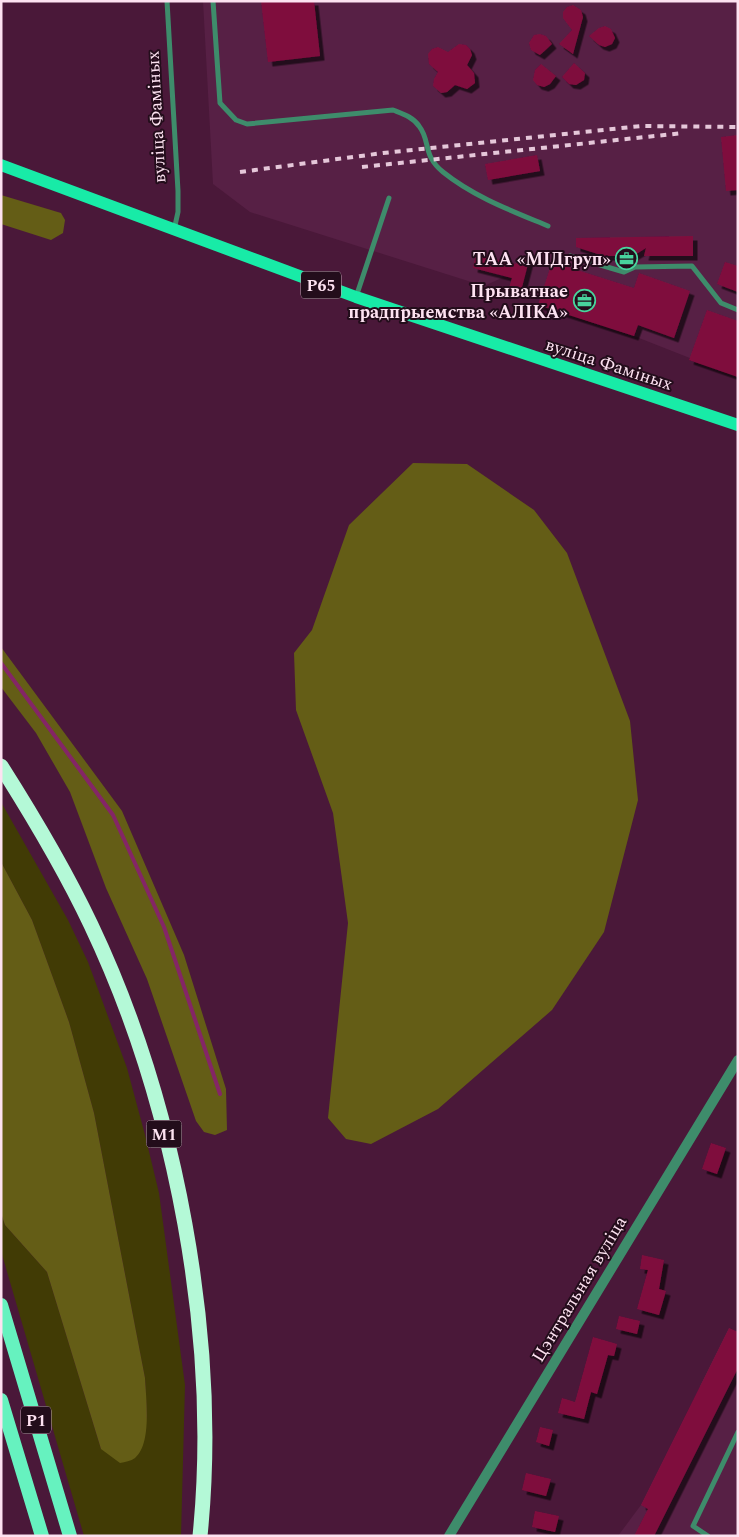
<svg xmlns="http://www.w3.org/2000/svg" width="739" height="1537" viewBox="0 0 739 1537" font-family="Spectral,serif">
<defs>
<filter id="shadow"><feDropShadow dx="4.5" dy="4.5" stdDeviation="0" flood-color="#0009"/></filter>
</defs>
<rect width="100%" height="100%" fill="#4a1839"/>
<!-- built -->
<g fill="#572045">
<polygon points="203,1 738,1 738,377 634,336 538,305 540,297 509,288 512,278 506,276 484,286 250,212 213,184"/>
<polygon points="729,1328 738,1332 738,1536 618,1536 641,1505"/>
</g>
<!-- green -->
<polygon fill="#413b05" points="1,802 68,920 88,962 127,1068 145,1135 159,1193 185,1385 181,1536 84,1536 1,1251 1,1213 5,1225 47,1272 101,1449 147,1418 145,1378 94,1113 69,1022 32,920 1,862"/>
<!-- forest -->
<g fill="#645d16">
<polygon points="1,195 61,213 65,220 63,233 51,240 1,224"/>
<polygon points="413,463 467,464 534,510 567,553 630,721 638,800 604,932 552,1010 438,1109 371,1144 346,1139 328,1118 348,923 333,813 296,710 294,653 312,630 349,525"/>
<polygon points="1,647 122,811 184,955 226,1089 227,1130 215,1135 204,1132 196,1121 147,979 106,888 70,792 36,733 1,687"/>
<path d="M1,862L32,920L69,1022L94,1113L145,1378C146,1399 152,1444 135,1458C131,1461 125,1462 120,1463L101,1449L47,1272L5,1225L1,1213Z"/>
</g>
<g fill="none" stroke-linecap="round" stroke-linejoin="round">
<!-- stream -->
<polyline stroke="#842566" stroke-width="4" points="1,663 113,815 164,927 220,1094"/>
</g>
<!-- building -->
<g fill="#7f0c3d" filter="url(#shadow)">
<polygon points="261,1 314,1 320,56 268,62"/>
<polygon points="573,5 581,10 583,17 573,54 559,44 572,30 563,18 563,12 567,7"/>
<polygon points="605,26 611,29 615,38 612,44 605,47 599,45 589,36 599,28"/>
<polygon points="540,34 546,36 552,44 540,55 531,50 529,43 534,35"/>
<polygon points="459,44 466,45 470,49 472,55 467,65 474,73 475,83 467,89 455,85 447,92 441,93 433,86 434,79 438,72 429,64 428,54 432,49 438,47 448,52"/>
<polygon points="574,63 585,73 584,80 576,85 569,84 562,77"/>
<polygon points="541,64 556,76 550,84 544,87 537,85 533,80 535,70"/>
<polygon points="738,135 738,190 726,191 721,137"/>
<polygon points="537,155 540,171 488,180 485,164"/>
<polygon points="693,236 693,256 644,256 646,248 633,256 604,256 576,247 576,238"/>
<polygon points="476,254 516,264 518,257 529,260 521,291 509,288 512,278 473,268"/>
<polygon points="552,262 634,288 639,273 690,291 674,338 638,325 634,336 538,305"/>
<polygon points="725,262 738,266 738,292 717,284"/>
<polygon points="707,310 738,321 738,377 689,360"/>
<polygon points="711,1143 726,1148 717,1174 702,1169"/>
<polygon points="642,1255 664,1260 659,1289 666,1291 659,1315 637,1309 648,1270 640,1269"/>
<polygon points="619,1316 640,1321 637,1334 616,1329"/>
<polygon points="729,1328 738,1332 738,1368 654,1536 634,1536 648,1509 641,1505"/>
<polygon points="593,1337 617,1344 614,1356 608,1355 597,1394 591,1392 584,1419 558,1413 562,1398 575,1402"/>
<polygon points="540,1427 553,1430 549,1446 536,1442"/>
<polygon points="526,1473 551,1479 546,1496 522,1490"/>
<polygon points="535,1511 559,1516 555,1532 532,1527"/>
</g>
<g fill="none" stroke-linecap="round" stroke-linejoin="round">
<!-- service -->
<g stroke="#3e8c6b" stroke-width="5">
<polyline points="167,1 178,191 178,212 174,230"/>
<path d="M213,1L220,103L236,120L247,124L393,110C403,114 413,117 419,126C431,141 422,155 443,172C474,197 512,211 548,226"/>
<polyline points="570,256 624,272 635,267 692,266 721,303 738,310"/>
<polyline points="356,297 389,198"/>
<polyline points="708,1536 693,1526 738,1432"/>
</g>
<!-- minor -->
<polyline stroke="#3e8c6b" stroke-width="10" points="449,1536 738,1060"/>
<!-- primary -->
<polyline stroke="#18eba7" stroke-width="12" points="1,165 356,297 738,425"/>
<!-- trunk -->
<g stroke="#66f2bf" stroke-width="14">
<polyline points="1,1305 70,1536"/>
<polyline points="1,1400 42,1536"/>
</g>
<!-- motorway -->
<path stroke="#b4f9d7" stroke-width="15" d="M1,766C34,818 65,870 91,925C176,1104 220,1339 200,1536"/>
<!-- rail -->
<g stroke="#e5c7d9" stroke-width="4" stroke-dasharray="6 6" stroke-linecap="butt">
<polyline points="362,167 683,133"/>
<polyline points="240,172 383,153 641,126 738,127"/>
</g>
</g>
<!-- icons -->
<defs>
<symbol id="office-ring" viewBox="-11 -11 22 22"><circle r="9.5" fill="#230d1b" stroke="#48d49d" stroke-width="1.5"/><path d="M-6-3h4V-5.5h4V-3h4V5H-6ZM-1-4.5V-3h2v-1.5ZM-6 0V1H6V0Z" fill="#48d49d"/></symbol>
</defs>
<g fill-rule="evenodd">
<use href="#office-ring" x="614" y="246" width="25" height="25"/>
<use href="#office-ring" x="572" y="288" width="25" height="25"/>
</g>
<g text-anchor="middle" stroke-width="4" stroke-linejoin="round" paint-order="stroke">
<!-- shield labels -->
<g fill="#230d1b" stroke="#bca2b1" stroke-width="1">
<rect x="301" y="271.5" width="40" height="27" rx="4"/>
<rect x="146.5" y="1120.5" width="35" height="27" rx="4"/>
<rect x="21" y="1406.5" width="30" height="27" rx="4"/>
</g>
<g font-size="16" font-weight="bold" fill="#fde2f1">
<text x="321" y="291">Р65</text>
<text x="164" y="1140">М1</text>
<text x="36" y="1426">Р1</text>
</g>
<!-- street labels -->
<g font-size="18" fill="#fde2f1" stroke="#230d1b">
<text transform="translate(156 117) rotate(-93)" y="6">вуліца Фаміных</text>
<text transform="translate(609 364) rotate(18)" y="6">вуліца Фаміных</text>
<text transform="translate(579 1289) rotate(-59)" y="6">Цэнтральная вуліца</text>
</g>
<!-- poi labels -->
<g font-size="18" font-weight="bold" fill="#fde2f1" stroke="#230d1b" text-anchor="end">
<text x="611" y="265">ТАА «МІДгруп»</text>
<text x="568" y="297">Прыватнае<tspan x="568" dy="21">прадпрыемства «АЛІКА»</tspan></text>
</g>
</g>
<!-- border -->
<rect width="739" height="1537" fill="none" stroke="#fde2f1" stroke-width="5"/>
</svg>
